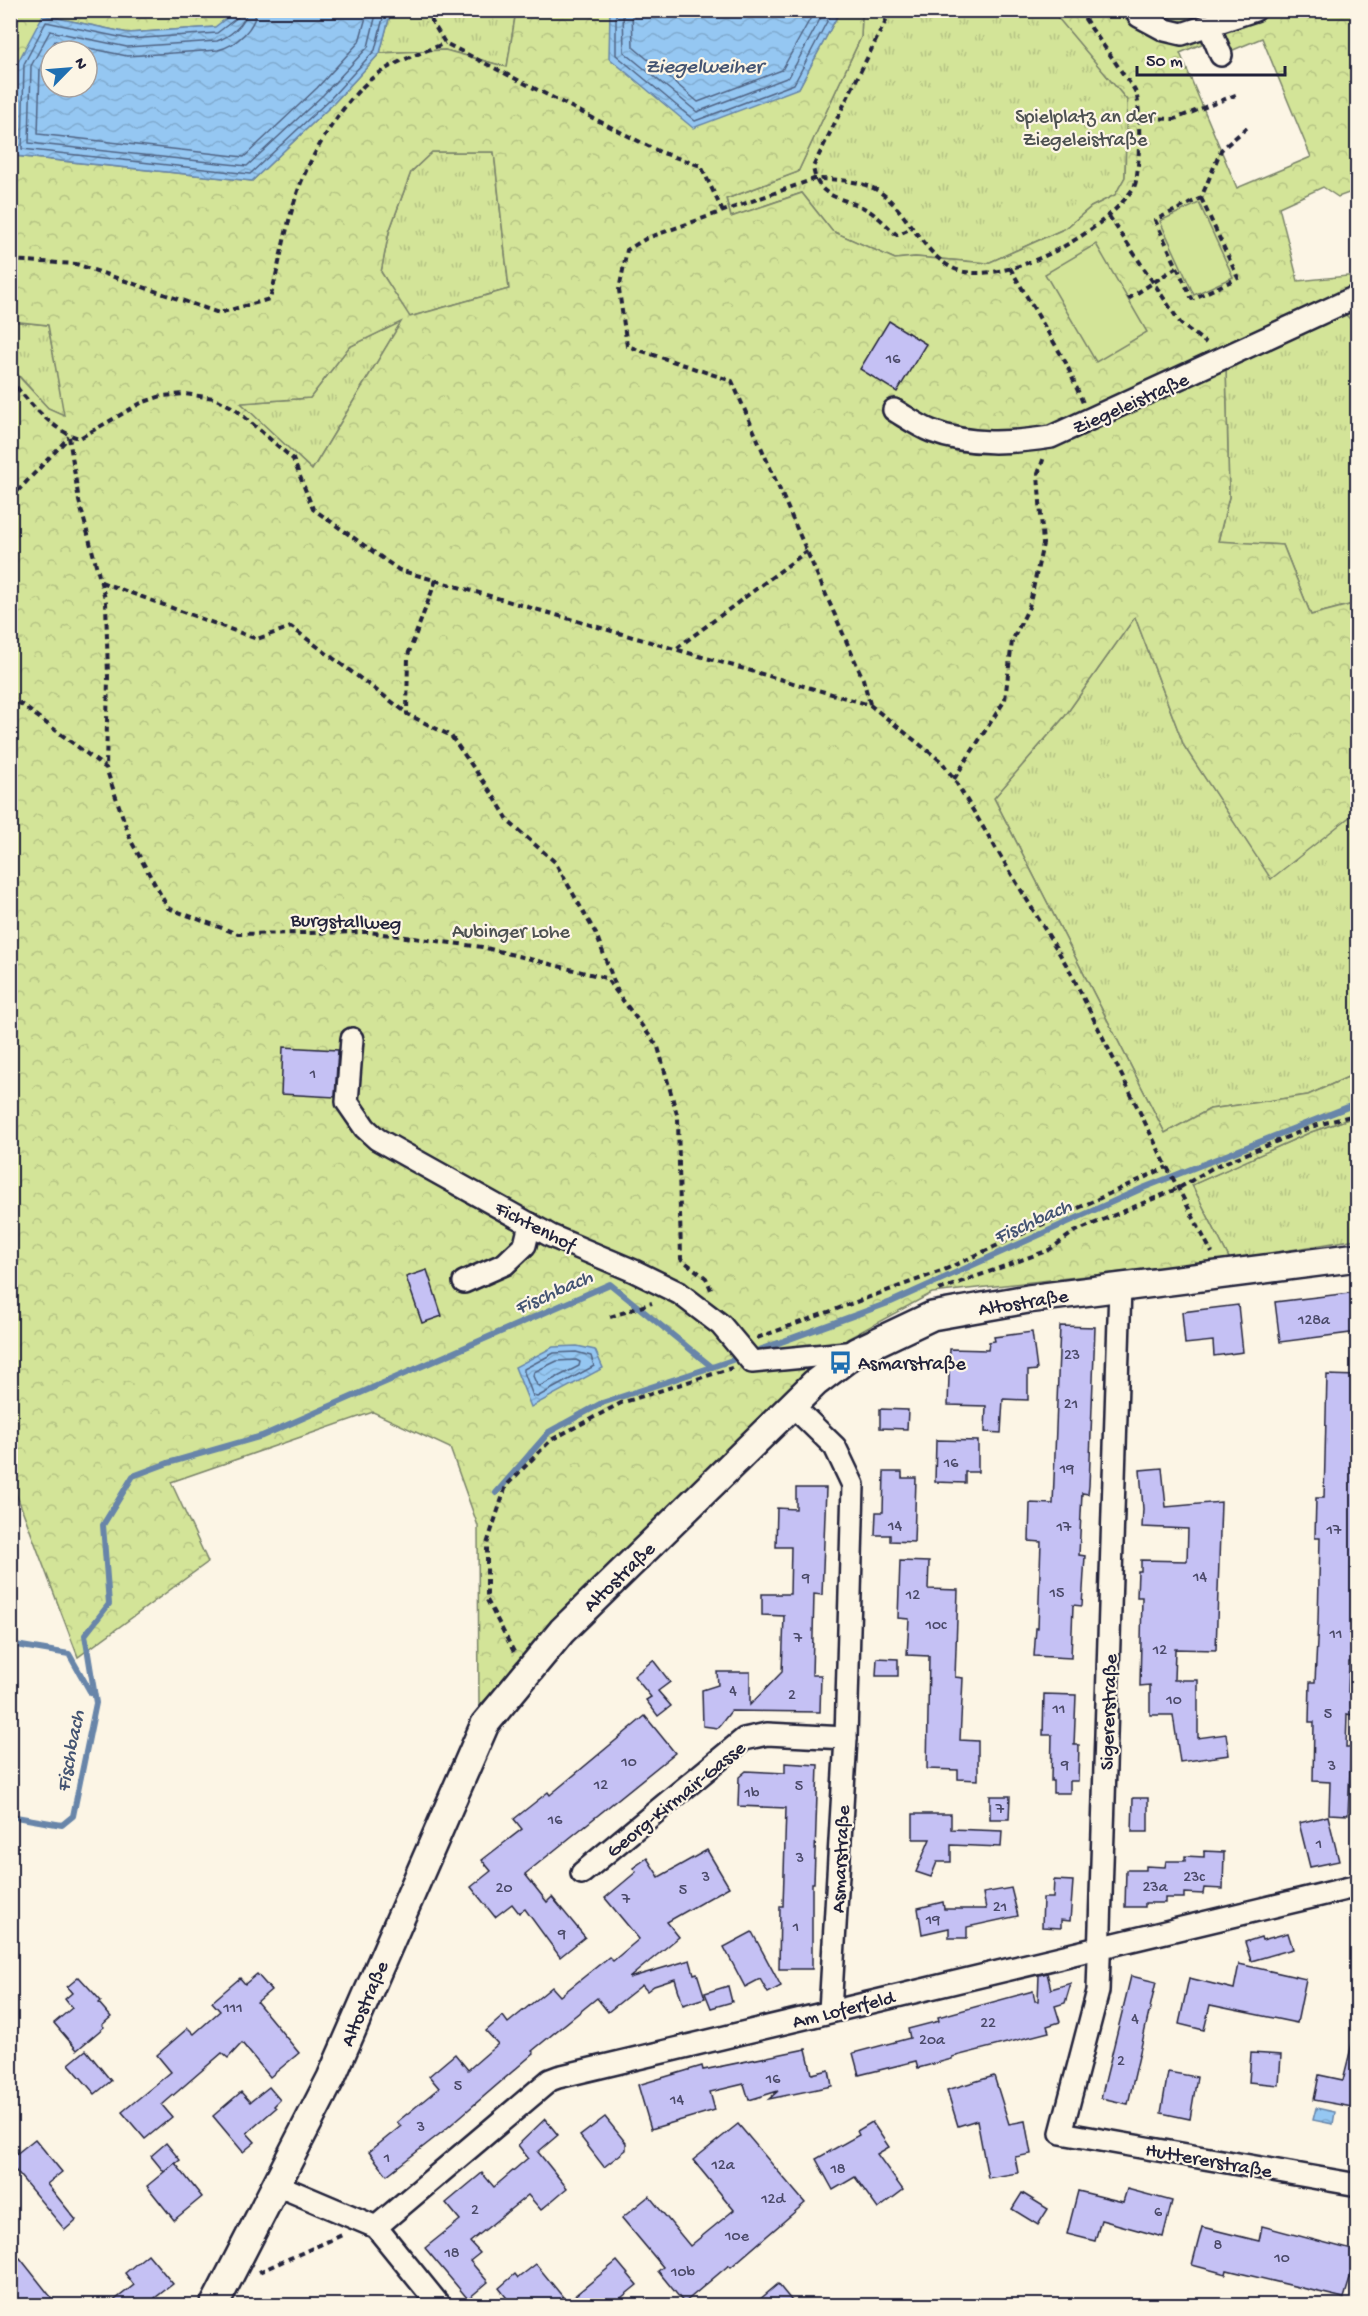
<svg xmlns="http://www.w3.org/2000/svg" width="1368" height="2316" viewBox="0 0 1368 2316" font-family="'Gochi Hand',sans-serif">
<defs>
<pattern id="grass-tufts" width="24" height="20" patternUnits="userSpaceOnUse" patternTransform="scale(1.5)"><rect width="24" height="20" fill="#d3e498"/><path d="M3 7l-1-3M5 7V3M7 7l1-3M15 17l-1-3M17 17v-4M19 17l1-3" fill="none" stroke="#b5c384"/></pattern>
<pattern id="forest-crowns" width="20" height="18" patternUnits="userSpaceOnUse" patternTransform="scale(1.5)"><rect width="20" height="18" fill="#d3e498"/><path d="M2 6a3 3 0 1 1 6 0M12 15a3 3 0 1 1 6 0" fill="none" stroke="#b5c384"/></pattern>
<pattern id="water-waves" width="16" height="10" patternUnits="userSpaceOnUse" patternTransform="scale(1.5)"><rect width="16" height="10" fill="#95c7f2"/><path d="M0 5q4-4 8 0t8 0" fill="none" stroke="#80abd0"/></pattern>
</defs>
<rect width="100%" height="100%" fill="#fcf5e5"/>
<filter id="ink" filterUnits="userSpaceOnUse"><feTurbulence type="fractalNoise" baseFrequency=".0167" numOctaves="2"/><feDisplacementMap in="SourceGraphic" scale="12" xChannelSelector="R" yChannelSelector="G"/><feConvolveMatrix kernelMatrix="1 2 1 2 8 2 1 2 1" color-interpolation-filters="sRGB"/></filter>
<g filter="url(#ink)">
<!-- grass -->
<g fill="url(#grass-tufts)" stroke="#7a836a" stroke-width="1.5">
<polygon points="391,11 516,11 507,67 445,50 380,53"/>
<polygon points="865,11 1055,11 1059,18 1127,100 1125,177 1115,195 1091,207 1066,228 988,263 915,257 895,259 832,231 802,193 731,217 726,199 798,172 861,37 862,14"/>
<polygon points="432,152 494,152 509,289 409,317 381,272 389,232 411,172"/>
<polygon points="1343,311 1357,326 1357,603 1311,615 1283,545 1218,542 1229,497 1226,367"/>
<polygon points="10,321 48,325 65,416 48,408 11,367"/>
<polygon points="402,321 312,470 240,403 310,398 349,347"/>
<polygon points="1135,617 1184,746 1271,878 1357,811 1357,1073 1308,1095 1210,1109 1165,1133 994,798 1065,716"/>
<polygon points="1357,1116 1357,1239 1230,1260 1192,1185 1311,1132"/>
</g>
<!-- forest -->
<path fill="url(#forest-crowns)" stroke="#7a836a" stroke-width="1.5" fill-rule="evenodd" d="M11,11H237L216,27L128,33L43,15L15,156L252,181L333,104L380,53L445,50L507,67L516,11H610V58L799,88L840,11H865L862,15L861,37L798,172L726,199L731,217L802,193L832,231L895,259L915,257L988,263L1066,228L1091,207L1115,195L1125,177L1127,100L1058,18L1055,11H1357V190L1338,197L1323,187L1279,207L1298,281L1357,275V326L1342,311L1226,367L1229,497L1218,541L1283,545L1311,615L1357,603V811L1271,879L1184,746L1135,617L1065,716L994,798L1165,1133L1210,1109L1308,1095L1357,1073V1116L1311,1132L1192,1185L1230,1260L932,1293L847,1339L479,1706L478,1526L450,1448L373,1412L171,1482L208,1562L78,1657L11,1480L10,367L48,408L64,415L48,325L11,321ZM1262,38L1311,157L1237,188L1180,53L1211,40L1221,55ZM432,152H494L509,289L410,317L381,272L389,232L411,172ZM401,322L312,470L241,403L310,398L349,347Z"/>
<!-- pitch -->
<g fill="#d3e498" stroke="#7a836a" stroke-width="1.5">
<polygon points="1199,203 1233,277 1194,295 1160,221"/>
<polygon points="1096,244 1147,332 1096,362 1045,274"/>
</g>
<!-- water -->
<g fill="url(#water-waves)" stroke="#6785a9" stroke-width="1.5" fill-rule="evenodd">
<path d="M237,10L391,11L380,53L333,104L252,181L15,156L18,62L43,15L128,33L215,27ZM51,51H87V87H51Z"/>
<polygon points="610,11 610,10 840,11 799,88 693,128 609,58"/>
<polygon points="577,1346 595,1350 603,1368 531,1407 515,1367 553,1347"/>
<polygon points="1316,2108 1335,2112 1333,2124 1313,2120"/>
</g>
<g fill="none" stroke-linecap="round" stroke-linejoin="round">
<!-- shore -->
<g stroke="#506484" stroke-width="1.5">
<polyline points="240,10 238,17 217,33 129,39 46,22 24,64 22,149 250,174 329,100 375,50 385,10"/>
<path d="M247,10C246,24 229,37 217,41L127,47L50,31L31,66L29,143L247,166L323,95L368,47L377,10"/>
<path d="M256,10C256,28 235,46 218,50L127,56L55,41L40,68L38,134L244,157L317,88L359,42L368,10"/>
<polyline points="616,10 616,55 695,121 794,84 833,10"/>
<polyline points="623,10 624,52 697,112 789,77 825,10"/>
<polyline points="632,10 633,47 698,102 782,70 815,10"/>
<polygon points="576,1352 591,1356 594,1366 537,1397 533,1396 524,1372 524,1369 554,1353"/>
<polygon points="576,1360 580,1362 579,1366 540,1386 537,1385 533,1376 534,1372 557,1361"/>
</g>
<!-- stream -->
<g stroke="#6785a9" stroke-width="6">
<polyline points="751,1353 891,1302 1143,1188 1358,1103"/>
<polyline points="496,1493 549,1432 602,1403 712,1367"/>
<polyline points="10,1644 69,1654 91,1693"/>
<polyline points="10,1816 62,1825 73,1816 96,1703 85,1635 109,1604 103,1525 133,1476 168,1463 262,1436 610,1284 712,1367 741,1357"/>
</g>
</g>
<!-- building -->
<g fill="#c5c1f4" stroke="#22223b" stroke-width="1.5">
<polygon points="889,321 926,344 897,392 860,369"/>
<polygon points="283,1047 338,1050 335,1097 281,1094"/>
<polygon points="427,1270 442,1316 422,1323 406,1277"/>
<polygon points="1358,1292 1358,1332 1280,1342 1275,1302"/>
<polygon points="1238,1305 1243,1352 1214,1356 1213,1341 1185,1344 1182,1312"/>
<polygon points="1060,1326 1095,1327 1089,1486 1088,1494 1082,1493 1079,1555 1085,1556 1082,1606 1073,1605 1071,1658 1034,1656 1036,1628 1038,1628 1041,1542 1029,1541 1030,1503 1053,1504"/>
<polygon points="1032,1332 1037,1370 1028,1371 1028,1400 1003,1399 1001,1433 985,1432 986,1406 948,1405 950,1349 988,1350 989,1342 995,1341 994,1337"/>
<polygon points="1327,1375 1358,1376 1358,1592 1355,1631 1358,1631 1358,1654 1354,1653 1354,1662 1349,1662 1348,1692 1353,1692 1352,1715 1347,1714 1346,1747 1351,1747 1348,1815 1329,1814 1330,1782 1313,1781 1314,1722 1309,1722 1310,1682 1315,1682 1318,1621 1320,1538 1315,1538 1316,1498 1324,1498"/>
<polygon points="880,1409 908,1410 907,1429 880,1428"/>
<polygon points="936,1440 978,1441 978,1472 965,1472 965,1483 935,1482"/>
<polygon points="1162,1468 1166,1507 1221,1502 1216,1650 1175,1649 1174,1680 1198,1680 1198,1738 1226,1734 1229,1755 1180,1762 1173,1715 1150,1715 1150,1685 1140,1686 1142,1597 1137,1597 1138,1571 1141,1571 1141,1560 1187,1561 1188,1529 1142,1527 1143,1509 1140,1470"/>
<polygon points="884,1472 902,1472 902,1478 916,1478 914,1542 890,1541 890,1535 875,1535 876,1512 883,1512"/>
<polygon points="796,1488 826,1488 822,1595 814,1594 812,1675 821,1675 820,1712 731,1711 718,1728 703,1726 702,1690 718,1685 717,1672 750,1672 750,1705 782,1672 784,1616 762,1615 762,1594 790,1594 791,1547 776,1547 777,1508 796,1509"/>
<polygon points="900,1561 929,1562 928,1589 958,1590 955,1677 963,1678 960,1740 978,1741 978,1780 958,1779 958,1770 927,1769 929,1656 907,1655 909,1619 898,1618"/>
<polygon points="877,1658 898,1659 898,1676 876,1676"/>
<polygon points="653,1660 670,1682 658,1691 671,1706 658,1716 646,1700 651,1697 634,1676"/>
<polygon points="1044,1694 1076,1695 1074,1745 1079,1745 1078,1781 1070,1781 1070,1793 1053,1793 1053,1781 1051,1781 1052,1735 1043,1735"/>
<polygon points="645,1716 675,1753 525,1874 547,1902 552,1897 585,1937 560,1957 525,1909 519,1913 512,1904 495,1917 471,1887 491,1871 482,1860 522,1829 514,1819 548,1792 550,1795"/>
<polygon points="785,1763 818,1765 814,1883 812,1883 812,1969 779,1969 780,1906 783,1906 786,1808 738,1806 739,1777 746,1771 785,1773"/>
<polygon points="990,1796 1010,1796 1009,1819 990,1819"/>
<polygon points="1133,1798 1148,1798 1148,1832 1132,1832"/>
<polygon points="913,1814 951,1814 951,1829 1002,1831 1001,1847 951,1845 951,1862 937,1862 931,1877 916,1872 930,1839 913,1839"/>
<polygon points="1328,1816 1339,1861 1310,1867 1299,1823"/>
<polygon points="707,1850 729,1887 667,1922 679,1937 629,1978 690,1960 694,1974 697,1973 705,1998 683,2005 675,1979 654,1986 647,1991 642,1985 608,2012 597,1998 532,2051 534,2053 446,2129 387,2175 369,2152 401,2126 397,2122 439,2088 429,2076 455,2054 468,2070 498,2044 486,2031 503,2016 508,2023 552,1987 560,1996 609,1957 613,1961 639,1939 605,1898 636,1872 633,1868 647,1858 659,1877"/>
<polygon points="1204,1851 1224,1852 1223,1889 1204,1888 1203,1894 1184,1893 1184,1898 1165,1898 1165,1903 1145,1903 1145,1907 1125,1907 1126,1870 1146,1870 1146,1866 1165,1867 1166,1861 1185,1861 1185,1856 1204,1857"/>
<polygon points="1054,1880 1073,1881 1070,1921 1061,1920 1061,1928 1042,1927 1043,1898 1053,1898"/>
<polygon points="1011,1888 1018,1916 967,1927 967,1938 949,1938 949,1928 922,1934 918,1908 943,1902 944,1909 986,1909 983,1893"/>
<polygon points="752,1932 781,1986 768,1993 760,1979 745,1987 724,1947"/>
<polygon points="1288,1933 1293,1949 1251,1961 1245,1942 1261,1937 1262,1940"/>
<polygon points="1239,1964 1306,1979 1297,2023 1210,2005 1204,2030 1179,2024 1189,1978 1234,1989"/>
<polygon points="1047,1973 1051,1989 1071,1983 1065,2003 1055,2006 1060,2022 1047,2026 1049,2032 952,2057 952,2059 918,2068 916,2061 859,2075 853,2053 910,2038 908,2029 939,2021 938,2017 1033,1991 1035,2001 1038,2001 1039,1975"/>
<polygon points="257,1974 271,1990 257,2002 299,2053 270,2077 242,2043 228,2058 222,2053 162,2105 172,2117 145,2139 122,2112 171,2072 157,2055 188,2028 194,2034 220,2011 212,2002 240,1978 245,1984"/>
<polygon points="1131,1976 1156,1982 1128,2104 1101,2098"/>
<polygon points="79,1977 101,2001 99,2003 111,2017 102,2025 104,2027 77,2050 54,2023 72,2008 65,1999 72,1993 67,1987"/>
<polygon points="728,1986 732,2002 711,2008 705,1993"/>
<polygon points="1352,2044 1358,2044 1358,2108 1314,2100 1319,2075 1343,2080"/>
<polygon points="806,2049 812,2074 829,2070 832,2086 769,2099 778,2091 749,2100 744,2084 710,2092 715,2110 651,2129 638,2085 702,2066 703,2070"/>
<polygon points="86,2050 111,2081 95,2094 69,2064"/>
<polygon points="1251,2053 1281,2055 1279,2085 1249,2082"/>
<polygon points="1168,2072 1197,2077 1190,2119 1161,2113"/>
<polygon points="994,2076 1009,2124 1025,2121 1031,2154 1015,2157 1018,2173 988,2178 977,2120 958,2126 947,2090"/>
<polygon points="269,2087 280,2100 274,2106 276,2108 247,2133 255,2142 243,2152 213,2116 241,2092 250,2102"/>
<polygon points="605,2117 626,2143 626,2150 604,2167 580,2136"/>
<polygon points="545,2119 558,2135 538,2152 567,2188 541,2210 528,2195 470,2242 480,2253 470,2261 488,2282 468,2299 425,2248 460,2220 446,2203 482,2173 494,2187 528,2158 518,2145"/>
<polygon points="872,2122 889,2147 877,2154 903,2190 878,2209 855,2177 833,2190 816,2159 859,2135 857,2131"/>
<polygon points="738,2124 805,2203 731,2267 729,2265 684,2303 658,2271 663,2267 622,2218 649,2196 690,2246 734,2210 693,2160"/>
<polygon points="35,2139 62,2172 47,2184 76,2220 65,2230 10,2164 10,2159"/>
<polygon points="166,2143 180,2160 164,2172 151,2156"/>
<polygon points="175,2163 202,2197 174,2220 147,2186"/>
<polygon points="1127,2189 1172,2201 1163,2237 1101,2220 1095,2241 1067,2234 1078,2191 1123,2202"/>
<polygon points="1022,2193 1048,2209 1038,2225 1012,2209"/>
<polygon points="1262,2226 1356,2251 1353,2263 1355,2263 1344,2298 1227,2270 1226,2274 1192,2265 1202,2227 1259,2241"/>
<polygon points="148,2254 173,2284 155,2298 161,2306 107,2306 134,2285 125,2273"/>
<polygon points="20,2258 58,2306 10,2306 10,2266"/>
<polygon points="617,2261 637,2285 611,2306 513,2306 499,2288 515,2274 518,2278 536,2264 567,2302"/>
<polygon points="778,2284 796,2306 752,2306"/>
</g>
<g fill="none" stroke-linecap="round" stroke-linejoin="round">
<defs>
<g id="minor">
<polyline points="1135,10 1139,16 1165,30 1182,34 1255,10"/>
<polyline points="1209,26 1221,55"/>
<path d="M894,410C906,417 918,426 931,431C970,446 1011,443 1051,437L1358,296"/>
<polyline points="352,1039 347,1102 365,1128 377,1139 551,1236 634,1271 679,1293 721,1325 752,1362 856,1352"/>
<polyline points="464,1282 505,1264 525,1245 530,1224"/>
<polyline points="1120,1287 1098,1991 1061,2133 1358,2185"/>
<polyline points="793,1406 835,1447 853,1485 846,1738 830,2011"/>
<polyline points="582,1873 744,1739 767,1734 846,1738"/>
<polyline points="277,2185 376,2227 440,2306"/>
<polyline points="376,2227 550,2080 558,2077 1358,1886"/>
</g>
<polyline id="major" points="214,2306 331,2078 485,1724 562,1631 815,1383 856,1352 932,1316 1028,1299 1358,1257"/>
</defs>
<!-- minor casing -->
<use href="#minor" stroke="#22223b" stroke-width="26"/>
<!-- major casing -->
<use href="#major" stroke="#22223b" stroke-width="32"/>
<!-- path -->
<g stroke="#22223b" stroke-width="4" stroke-dasharray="6 4.5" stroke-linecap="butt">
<polyline points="425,10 445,43 660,152 701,166 723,212"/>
<path d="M891,10L813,167C818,199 839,196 864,208C876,214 887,226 897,235L912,228"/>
<polyline points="1140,118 1175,119 1238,94"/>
<polyline points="1201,198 1238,278 1192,299 1155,220 1201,198 1221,150 1250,125"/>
<polyline points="1109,216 1181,324 1206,343"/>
<path d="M10,260L76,264L219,313L270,299C280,263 286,224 299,188C311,154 345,98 375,76C395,61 422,53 445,43"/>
<polyline points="1010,268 1066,363 1083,403"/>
<polyline points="1128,299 1177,267"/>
<path d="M10,379C26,399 55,434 80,438L141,403L161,396L185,394L214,398L234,408L293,459L313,509L399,570L870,705L942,762L954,779L1070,971L1167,1167L1212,1253"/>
<polyline points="69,437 79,501 106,602 108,677 106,768"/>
<polyline points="10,499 69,437"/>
<polyline points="436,580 408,655 407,714 451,736 493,795 510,823 555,862 596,934 618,992"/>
<polyline points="101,582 257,639 291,627 407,713"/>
<polyline points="677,648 807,551"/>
<polyline points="10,696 106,768 131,841 168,908 238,934 368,932 482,947 606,978 658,1047 678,1118 681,1259 706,1278 712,1292"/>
<path d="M870,704L863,679L732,381L627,346L619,290L627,250L647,238L814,179C834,179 855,180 873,188C907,204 924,265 965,272C1017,281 1107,230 1134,187C1140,178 1141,104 1136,93C1133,86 1127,80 1123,74C1109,52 1093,32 1079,10"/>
<polyline points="954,779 1005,700 1012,641 1029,607 1043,544 1038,474 1044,457"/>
<polyline points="939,1290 1049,1250 1074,1232 1179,1188 1214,1167 1314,1126 1358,1114"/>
<polyline points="610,1317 652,1303"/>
<polyline points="757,1338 944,1270 1167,1167"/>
<polyline points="514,1652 487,1600 487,1544 506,1486 551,1440 621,1403 732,1368"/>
<polyline points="259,2272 342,2235"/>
</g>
<!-- minor -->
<use href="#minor" stroke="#fcf5e5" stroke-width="21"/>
<!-- major -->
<use href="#major" stroke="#fcf5e5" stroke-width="27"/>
</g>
</g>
<!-- icons -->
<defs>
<symbol id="bus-bare" viewBox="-9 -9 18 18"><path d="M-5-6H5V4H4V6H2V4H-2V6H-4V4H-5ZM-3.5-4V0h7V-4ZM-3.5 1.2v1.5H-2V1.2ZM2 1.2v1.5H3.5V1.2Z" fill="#1f6fb2" stroke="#fcf5e5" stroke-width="2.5" paint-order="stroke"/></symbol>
</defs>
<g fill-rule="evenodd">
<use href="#bus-bare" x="824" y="1346" width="33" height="33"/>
</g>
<g text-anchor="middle" stroke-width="4.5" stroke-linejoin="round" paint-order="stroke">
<!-- number labels -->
<g font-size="16" fill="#4b4a69">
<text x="893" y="363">16</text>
<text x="313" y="1078">1</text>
<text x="1314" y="1324">128a</text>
<text x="1072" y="1359">23</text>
<text x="1071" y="1408">21</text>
<text x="951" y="1467">16</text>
<text x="1067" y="1473">19</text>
<text x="895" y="1530">14</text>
<text x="1064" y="1531">17</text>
<text x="1334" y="1534">17</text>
<text x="1200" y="1581">14</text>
<text x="806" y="1582">9</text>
<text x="1057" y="1597">15</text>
<text x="913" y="1599">12</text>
<text x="936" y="1629">10c</text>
<text x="1336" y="1638">11</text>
<text x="798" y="1642">7</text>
<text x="1160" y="1654">12</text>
<text x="733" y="1695">4</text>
<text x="792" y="1699">2</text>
<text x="1174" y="1704">10</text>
<text x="1059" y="1713">11</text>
<text x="1328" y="1718">5</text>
<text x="629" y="1766">10</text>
<text x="1065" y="1769">9</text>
<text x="1332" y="1770">3</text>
<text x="601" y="1789">12</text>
<text x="799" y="1790">5</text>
<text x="752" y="1797">1b</text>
<text x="1000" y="1813">7</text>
<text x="555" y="1824">16</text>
<text x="1319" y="1848">1</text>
<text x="800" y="1862">3</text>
<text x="706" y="1881">3</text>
<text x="1194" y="1881">23c</text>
<text x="1155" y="1891">23a</text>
<text x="504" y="1892">20</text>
<text x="683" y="1894">5</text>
<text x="626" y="1903">7</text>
<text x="1000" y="1911">21</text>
<text x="933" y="1924">19</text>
<text x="796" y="1931">1</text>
<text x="562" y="1938">9</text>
<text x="233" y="2012">111</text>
<text x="1135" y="2023">4</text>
<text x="988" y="2027">22</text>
<text x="932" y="2044">20a</text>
<text x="1121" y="2065">2</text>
<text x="773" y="2083">16</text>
<text x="458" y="2090">5</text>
<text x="677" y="2104">14</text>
<text x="421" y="2131">3</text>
<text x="387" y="2162">1</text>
<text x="723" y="2169">12a</text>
<text x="838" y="2173">18</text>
<text x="773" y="2203">12d</text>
<text x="475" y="2214">2</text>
<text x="1158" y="2216">6</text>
<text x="737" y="2240">10e</text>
<text x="1218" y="2249">8</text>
<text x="452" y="2257">18</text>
<text x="1282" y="2262">10</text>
<text x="683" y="2276">10b</text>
</g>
<!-- park labels -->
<g font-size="20" fill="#4e5252" stroke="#fcf5e5">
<text x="1085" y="122">Spielplatz an der<tspan x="1085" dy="23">Ziegeleistraße</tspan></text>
<text x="511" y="937">Aubinger Lohe</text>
</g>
<!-- street labels -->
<g font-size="20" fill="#22223b" stroke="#fcf5e5">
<text transform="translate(1130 402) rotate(-24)" y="7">Ziegeleistraße</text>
<text transform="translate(346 920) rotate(2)" y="7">Burgstallweg</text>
<text transform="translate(536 1225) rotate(27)" y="7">Fichtenhof</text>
<text transform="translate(1023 1301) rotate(-9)" y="7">Altostraße</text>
<text transform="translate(618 1576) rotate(-44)" y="7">Altostraße</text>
<text transform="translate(1107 1712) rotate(-88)" y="7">Sigererstraße</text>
<text transform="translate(675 1798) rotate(-39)" y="7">Georg-Kirmair-Gasse</text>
<text transform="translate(839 1859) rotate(-87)" y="7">Asmarstraße</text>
<text transform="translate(363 2003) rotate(-66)" y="7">Altostraße</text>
<text transform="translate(843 2008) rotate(-14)" y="7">Am Loferfeld</text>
<text transform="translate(1209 2159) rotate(10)" y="7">Huttererstraße</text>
</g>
<!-- poi labels -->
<g font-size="20" fill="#22223b" stroke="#fcf5e5" text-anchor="start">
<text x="858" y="1369">Asmarstraße</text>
</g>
<!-- water labels -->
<g font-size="21" font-style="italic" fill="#445472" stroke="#fcf5e5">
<text x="704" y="72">Ziegelweiher</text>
<text transform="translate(1032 1220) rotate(-24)" y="7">Fischbach</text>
<text transform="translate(553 1291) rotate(-24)" y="7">Fischbach</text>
<text transform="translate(69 1751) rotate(-79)" y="7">Fischbach</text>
</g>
</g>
<!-- margin -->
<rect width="1368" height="2316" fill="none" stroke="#fcf5e5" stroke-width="36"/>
<rect x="18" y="18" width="1332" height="2280" fill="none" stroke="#22223b" stroke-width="2" filter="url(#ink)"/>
<!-- north arrow -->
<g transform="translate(69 69) rotate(65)"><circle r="28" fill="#fcf5e5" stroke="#a5a1a1" stroke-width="1.5"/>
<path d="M0-4.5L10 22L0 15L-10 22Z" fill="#1f6fb2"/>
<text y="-9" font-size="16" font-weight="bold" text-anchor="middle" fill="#22223b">N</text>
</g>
<!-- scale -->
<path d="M1137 66v9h148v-9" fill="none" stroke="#22223b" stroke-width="3"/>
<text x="1146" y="66" font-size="18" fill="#22223b" stroke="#fcf5e5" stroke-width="4.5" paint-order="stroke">50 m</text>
</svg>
